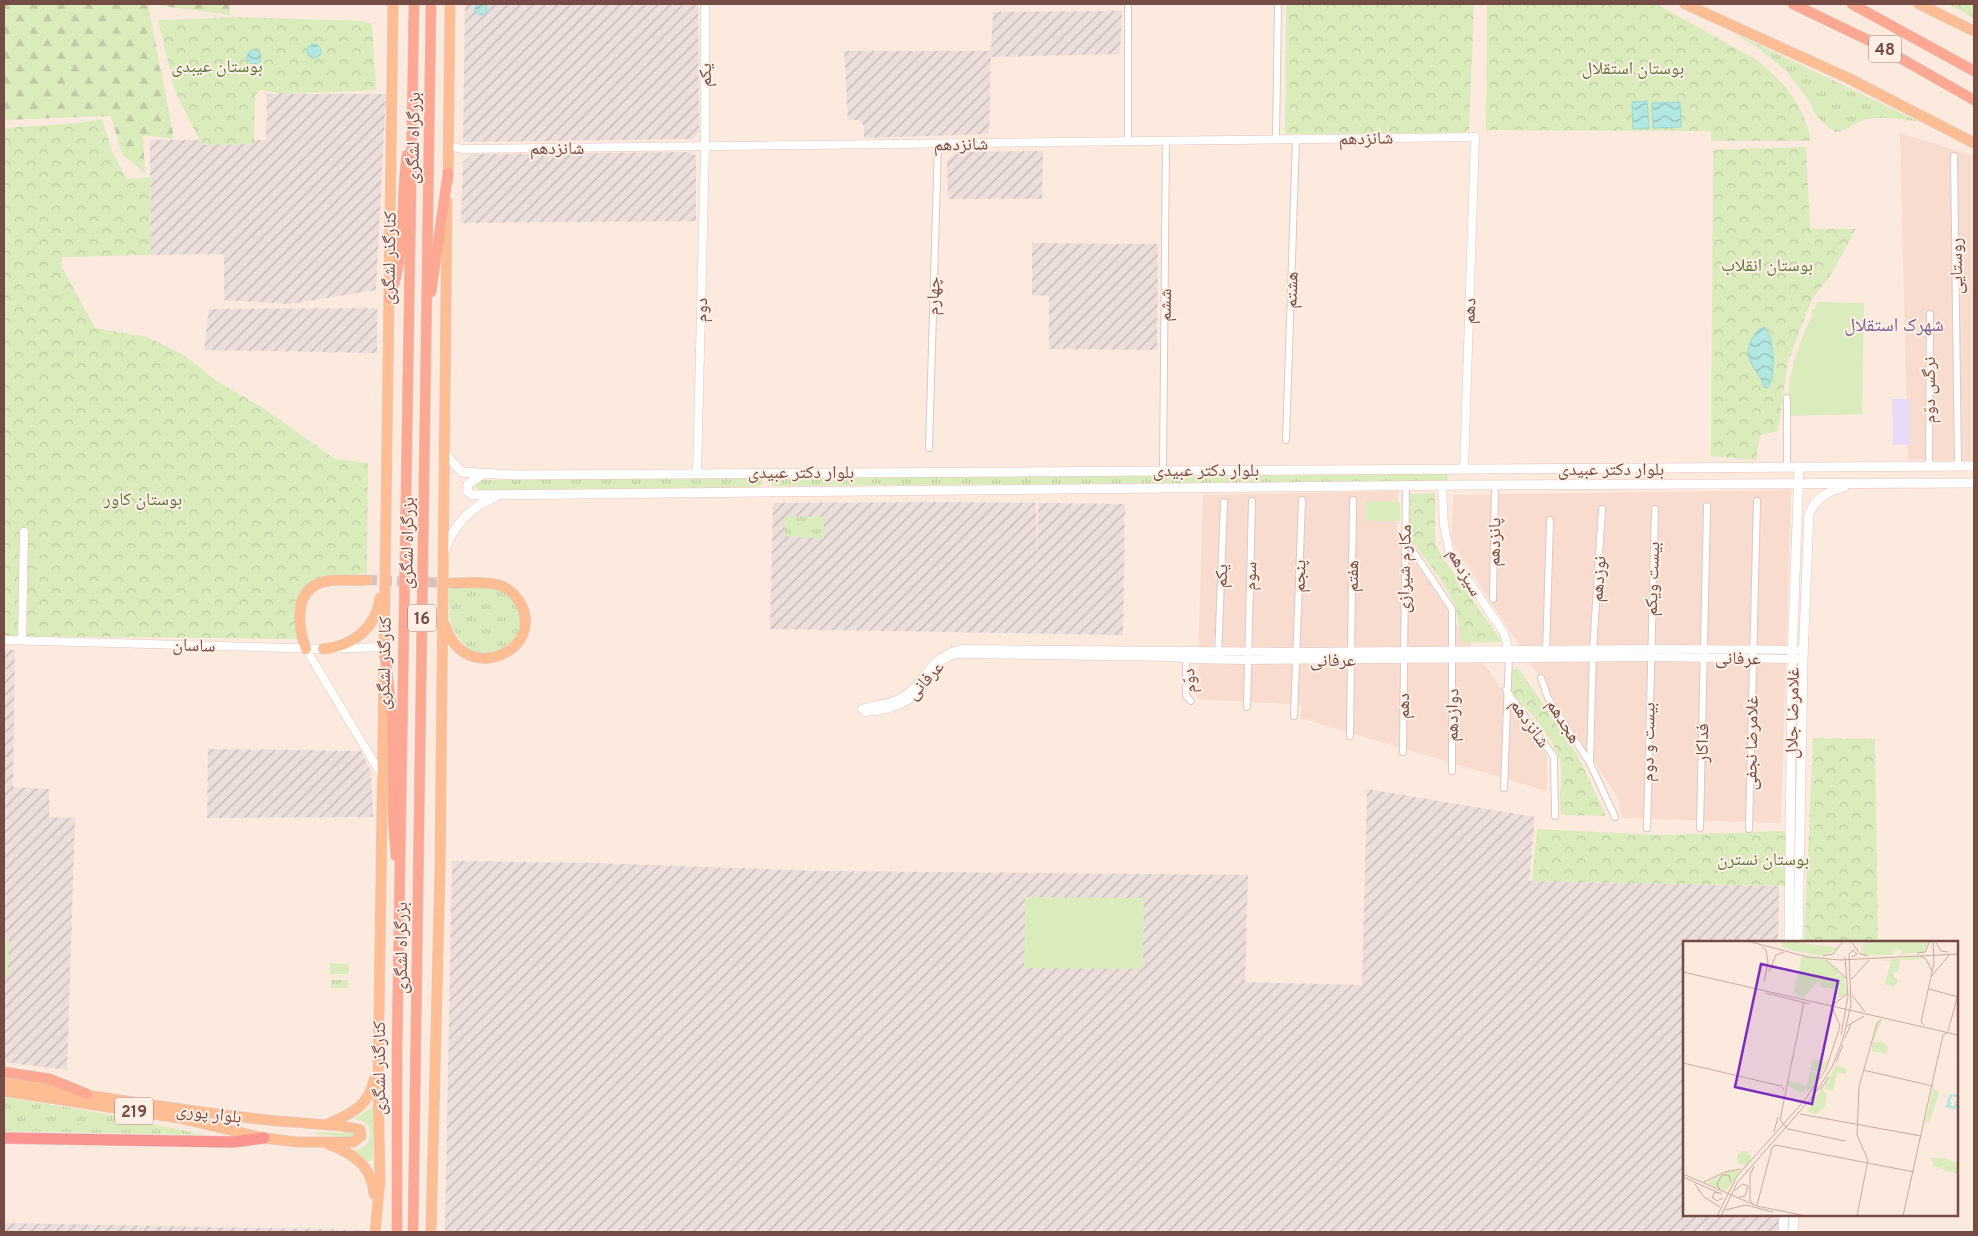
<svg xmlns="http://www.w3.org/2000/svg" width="1978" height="1236" viewBox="0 0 1978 1236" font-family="Overpass,'Noto Naskh Arabic',sans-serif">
<defs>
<pattern id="industrial-furrows" width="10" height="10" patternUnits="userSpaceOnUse" patternTransform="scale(1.25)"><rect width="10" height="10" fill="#ebdedb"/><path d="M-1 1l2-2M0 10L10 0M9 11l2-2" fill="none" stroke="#c3b6b3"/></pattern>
<pattern id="grass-tufts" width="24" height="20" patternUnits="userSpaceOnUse" patternTransform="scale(1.25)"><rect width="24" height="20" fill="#daebbc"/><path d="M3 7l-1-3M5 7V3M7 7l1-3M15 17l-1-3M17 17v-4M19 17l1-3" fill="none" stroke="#bfcba3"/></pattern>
<pattern id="forest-firs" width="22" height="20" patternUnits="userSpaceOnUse" patternTransform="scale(1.25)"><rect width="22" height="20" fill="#daebbc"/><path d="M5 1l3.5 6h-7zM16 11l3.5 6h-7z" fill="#bfcba3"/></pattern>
<pattern id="park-crowns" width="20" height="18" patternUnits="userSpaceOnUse" patternTransform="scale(1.25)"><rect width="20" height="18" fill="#daebbc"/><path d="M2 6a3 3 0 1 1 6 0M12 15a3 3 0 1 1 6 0" fill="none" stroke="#bfcba3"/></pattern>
<pattern id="water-waves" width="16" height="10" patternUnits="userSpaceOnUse" patternTransform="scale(1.25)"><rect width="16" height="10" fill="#b2e7e2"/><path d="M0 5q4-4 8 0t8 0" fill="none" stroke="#95bdb9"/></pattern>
</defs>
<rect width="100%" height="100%" fill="#fdeade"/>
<!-- residential -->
<g fill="#f7dccf">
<polygon points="1900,133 1974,156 1974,461 1908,460"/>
<polygon points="1791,490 1781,823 1622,818 1618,798 1451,540 1453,495"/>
<polygon points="1398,491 1397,536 1547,756 1547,791 1300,718 1302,705 1197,699 1203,495"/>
</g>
<!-- industrial -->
<g fill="url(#industrial-furrows)">
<polygon points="465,4 698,4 699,132 692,139 463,142"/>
<polygon points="1122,11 1120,54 991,57 989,134 864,138 864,125 859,120 848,120 844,51 991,51 993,12"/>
<polygon points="267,94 386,94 376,290 289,304 224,300 224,254 151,255 150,140 266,140"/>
<polygon points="1043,151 1042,199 948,199 947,160 957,152"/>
<polygon points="689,152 696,156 696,221 461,223 463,162 472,154"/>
<polygon points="1032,243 1158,244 1157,350 1049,349 1049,296 1032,295"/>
<polygon points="377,308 377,353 204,350 209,309"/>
<polygon points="946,502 1036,503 1037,575 1038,503 1125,504 1123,635 770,629 773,503"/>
<polygon points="4,650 15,650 13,787 49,789 49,817 75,818 67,1070 4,1062"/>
<polygon points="208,749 361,751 371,772 373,817 207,818"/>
<polygon points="1367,789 1535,817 1529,881 1779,886 1778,942 1684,942 1684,1215 1779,1215 1778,1232 445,1232 452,861 594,863 817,871 1248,875 1245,982 1362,985"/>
<polygon points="4,1223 365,1230 365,1232 4,1232"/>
</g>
<!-- education -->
<polygon fill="#e7dbf9" points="1892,399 1909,399 1910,445 1893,445"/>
<!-- grass -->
<g fill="url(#grass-tufts)">
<path d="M1730,31L1920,122C1903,119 1881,116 1864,120C1853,123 1847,132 1835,132L1817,117L1807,98L1786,71L1761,50Z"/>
<polygon points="1447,473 1448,478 1446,481 773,486 771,481 772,478"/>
<polygon points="760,477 763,483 759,487 479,491 475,485 478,480"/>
<polygon points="785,516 824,517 824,539 785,536"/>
<path d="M449,585H483L508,592C526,620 526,624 507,651L475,655C448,631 448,620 449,585Z"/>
<polygon points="330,963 348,964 348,974 330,974"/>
<rect x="331" y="980" width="17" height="8"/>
<polygon points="4,1097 101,1113 205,1135 4,1131"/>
</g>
<!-- forest -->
<polygon fill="url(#forest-firs)" points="4,4 229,4 230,15 148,4 174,139 143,135 145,174 122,154 111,116 4,120"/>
<!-- park -->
<g fill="url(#park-crowns)">
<polygon points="1286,4 1474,4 1469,131 1452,133 1285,134"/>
<path d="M1487,4H1656L1757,60C1783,82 1806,106 1810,141H1711V131L1486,130Z"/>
<polygon points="1948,4 1974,4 1974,18"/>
<polygon points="240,17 361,21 372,24 376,90 282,94 261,90 255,95 254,144 202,145 175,92 158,20"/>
<polygon points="102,119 112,151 126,177 130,179 151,177 151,255 62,257 62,267 95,328 147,337 184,355 218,382 265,409 335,459 368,463 367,573 331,579 305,590 298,639 4,636 4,128 79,123"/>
<polygon points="1806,147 1810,229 1856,229 1830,276 1812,299 1788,361 1778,431 1760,435 1756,460 1711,456 1713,150"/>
<polygon points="1435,493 1435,543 1443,558 1502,642 1462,643 1455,604 1440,578 1409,537 1409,494"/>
<path d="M1519,669L1578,756L1606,816L1561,815C1558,799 1562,785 1561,769C1560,743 1528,710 1511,692V670Z"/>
<polygon points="1813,738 1875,739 1878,942 1804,942"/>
<polygon points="1537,829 1662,835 1790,831 1789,886 1532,881"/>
</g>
<!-- garden -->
<g fill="#daebbc">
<path d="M1817,302L1864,303L1862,414L1791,416C1783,380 1799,346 1812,315V309H1814Z"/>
<polygon points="1366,501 1400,502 1400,521 1366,521"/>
<polygon points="1025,897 1144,898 1143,969 1024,968"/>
<polygon points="4,940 9,940 8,976 4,976"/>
<path d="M374,1106L373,1159L369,1162L354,1151C369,1148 371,1140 369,1126L362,1121L354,1119Z"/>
<polygon points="352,1130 357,1132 353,1138 316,1134 316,1132 341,1133"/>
</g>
<!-- water -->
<g fill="url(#water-waves)" stroke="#98d9d4">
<circle cx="481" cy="9" r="6"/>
<circle cx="314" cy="51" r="7"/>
<circle cx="254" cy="57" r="7"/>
<polygon points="1647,101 1649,128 1633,129 1632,102"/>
<polygon points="1680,102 1681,127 1653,128 1652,103"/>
<path d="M1765,327C1774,337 1777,378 1767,388L1764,387C1759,369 1742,361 1751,340C1754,334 1758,329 1765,327Z"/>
</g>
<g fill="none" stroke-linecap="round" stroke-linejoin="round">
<!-- primary-tunnel -->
<polyline stroke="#dbc2b8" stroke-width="10" stroke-dasharray="10 5" stroke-linecap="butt" points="367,580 451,583"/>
<defs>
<g id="minor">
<polyline points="1276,139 1278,4"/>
<polyline points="1128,141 1128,4"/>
<polyline points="1954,156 1958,466"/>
<polyline points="1286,440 1296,139"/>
<polyline points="929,448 938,144"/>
<polyline points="1929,466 1930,314"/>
<polyline points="1787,467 1787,398"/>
<polyline points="1163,470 1166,141"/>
<polyline points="1602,509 1593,650 1590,763 1615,817"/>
<polyline points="1405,539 1452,609 1452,771"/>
<polyline points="1493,599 1495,485"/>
<polyline points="1186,654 1186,696 1191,701"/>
<polyline points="1546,654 1550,520"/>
<polyline points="1218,656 1224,502"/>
<polyline points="1541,678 1548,698 1589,762"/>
<polyline points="1506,690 1554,757 1555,816"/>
<polyline points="1247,707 1252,501"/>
<polyline points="1294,716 1302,500"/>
<polyline points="1350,736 1353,500"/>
<polyline points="1403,752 1406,485"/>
<polyline points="1504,788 1509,655"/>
<polyline points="1647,828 1655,509"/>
<polyline points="1700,828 1707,506"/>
<polyline points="1749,829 1757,501"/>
</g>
<g id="tertiary">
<polyline points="448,145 461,149 1475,137 1464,469"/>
<polyline points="697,473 705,147 705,4"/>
<polyline points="1442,485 1444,526 1450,553 1504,633 1509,651"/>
<polyline points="4,640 323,649 384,647"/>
<polyline points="22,640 24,532"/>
<polyline points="306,649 382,776"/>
<path d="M1803,659L1650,657L1247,660L1187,659L1174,657L956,654C935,660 935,669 924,686C911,704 886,711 865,712L862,709C866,706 890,704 899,699C927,684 926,658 961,649L1297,652L1650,649L1803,650"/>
</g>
<g id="secondary">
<polyline points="446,455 462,472 515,475 1974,466"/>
<polyline points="483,474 468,484 467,491 472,495 1463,485 1974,483"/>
<path d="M445,551C452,526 471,507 495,497"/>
<polyline points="1789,942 1792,659 1799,467"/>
<path d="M1798,942L1803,659L1809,514C1817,497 1826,492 1844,487"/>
<polyline points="1783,1232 1784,1215"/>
<polyline points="1793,1232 1794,1215"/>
</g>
<g id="primary">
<polyline points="1685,4 1848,78 1974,143"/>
<polyline points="1919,4 1974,31"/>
<polyline points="448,181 450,4"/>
<path d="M445,625C465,689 549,649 519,601C514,594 507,587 499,585C484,581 468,583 453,583"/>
<path d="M306,649C297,625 293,586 328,581C340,579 354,581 367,580"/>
<path d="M323,649C353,646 376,628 380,598"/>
<polyline points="384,655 393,4"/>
<path d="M4,1083C95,1095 186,1112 278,1121C289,1122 356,1126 360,1130L361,1136L353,1142H297L264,1138L179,1118L4,1091"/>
<path d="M328,1124C352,1113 368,1107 374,1080"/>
<path d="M328,1144C353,1153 372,1166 374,1194"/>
<polyline points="375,1232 380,1180 378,1087 384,670"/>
<polyline points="431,1232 440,869 447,201"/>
</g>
<g id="trunk">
<polyline points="1793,4 1872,42 1974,100"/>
<polyline points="1852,4 1974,71"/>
<polyline points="431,292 448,173"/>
<path d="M389,298C407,257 400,200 407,155"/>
<polyline points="384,647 393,722 393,817 396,856"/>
<polyline points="4,1072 50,1079 87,1094"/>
<polyline points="397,1232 397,1049 414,4"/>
<polyline points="413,1232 431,4"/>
</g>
<polyline id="motorway" points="4,1138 233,1142 264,1138"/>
</defs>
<!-- minor casing -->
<use href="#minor" stroke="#e3c6bd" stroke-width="8"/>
<!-- tertiary casing -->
<use href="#tertiary" stroke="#e3c6bd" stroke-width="9"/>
<!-- secondary casing -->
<use href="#secondary" stroke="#e9c4ba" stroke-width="10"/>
<!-- primary casing -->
<use href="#primary" stroke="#d8cdcb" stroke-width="11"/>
<!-- trunk casing -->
<use href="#trunk" stroke="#d8cdcb" stroke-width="11"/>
<!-- motorway casing -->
<use href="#motorway" stroke="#d8cdcb" stroke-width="12"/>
<!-- minor -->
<use href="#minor" stroke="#fff" stroke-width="6"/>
<!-- tertiary -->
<use href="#tertiary" stroke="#fff" stroke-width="8"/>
<!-- secondary -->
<use href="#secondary" stroke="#fff" stroke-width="9"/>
<!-- primary -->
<use href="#primary" stroke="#ffbd93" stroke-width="10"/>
<!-- trunk -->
<use href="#trunk" stroke="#fda892" stroke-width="10"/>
<!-- motorway -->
<use href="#motorway" stroke="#fb9391" stroke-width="11"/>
</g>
<g text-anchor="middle" stroke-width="4" stroke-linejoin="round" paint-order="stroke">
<!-- shield labels -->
<g fill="#ffefe5" stroke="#9e7c75" stroke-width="1">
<rect x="1869" y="35.5" width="32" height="27" rx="4"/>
<rect x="408" y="604.5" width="28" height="27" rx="4"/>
<rect x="115" y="1097.5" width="38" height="27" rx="4"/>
</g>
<g font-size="16" font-weight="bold" fill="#744b45">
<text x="1885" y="55">48</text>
<text x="422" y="624">16</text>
<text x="134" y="1117">219</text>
</g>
<!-- park labels -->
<g font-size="18" fill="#59753b" stroke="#ffefe5">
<text x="217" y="72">بوستان عیبدی</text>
<text x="1633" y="74">بوستان استقلال</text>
<text x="1767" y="271">بوستان انقلاب</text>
<text x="143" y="505">بوستان کاور</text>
<text x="1763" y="865">بوستان نسترن</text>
</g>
<!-- street labels -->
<g font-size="18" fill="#744b45" stroke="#ffefe5">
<text transform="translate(705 75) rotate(-90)" y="6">یکم</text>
<text transform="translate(413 138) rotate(-89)" y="6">بزرگراه لشگری</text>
<text transform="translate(1366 138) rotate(-1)" y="6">شانزدهم</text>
<text transform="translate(961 144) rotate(-1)" y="6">شانزدهم</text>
<text x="557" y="154">شانزدهم</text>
<text transform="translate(389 258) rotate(-89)" y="6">کنارگذر لشگری</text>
<text transform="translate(1956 266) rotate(-91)" y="6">روستایی</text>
<text transform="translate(1291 290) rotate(-88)" y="6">هشتم</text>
<text transform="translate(933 296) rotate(-88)" y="6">چهارم</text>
<text transform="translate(1165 305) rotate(-89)" y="6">ششم</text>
<text transform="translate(701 310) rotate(-89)" y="6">دوم</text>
<text transform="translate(1469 311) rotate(-88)" y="6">دهم</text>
<text transform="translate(1929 390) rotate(-90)" y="6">نرگس دوّم</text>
<text x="1611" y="475">بلوار دکتر عبیدی</text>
<text x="1206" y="476">بلوار دکتر عبیدی</text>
<text x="801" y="478">بلوار دکتر عبیدی</text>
<text transform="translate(1494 542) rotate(-89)" y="6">پانزدهم</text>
<text transform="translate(407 543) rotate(-89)" y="6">بزرگراه لشگری</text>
<text transform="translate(1404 569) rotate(-89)" y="6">مکارم شیرازی</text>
<text transform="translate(1465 572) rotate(60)" y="6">سیزدهم</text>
<text transform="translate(1221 576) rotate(-88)" y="6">یکم</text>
<text transform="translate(1250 576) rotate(-88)" y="6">سوم</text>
<text transform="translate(1299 576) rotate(-88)" y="6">پنجم</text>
<text transform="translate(1352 576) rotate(-89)" y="6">هفتم</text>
<text transform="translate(1598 579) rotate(-86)" y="6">نوزدهم</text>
<text transform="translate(1652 579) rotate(-88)" y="6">بیست ویکم</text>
<text transform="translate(194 645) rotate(2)" y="6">ساسان</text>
<text transform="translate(1738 658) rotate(1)" y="6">عرفانی</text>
<text x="1333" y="666">عرفانی</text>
<text transform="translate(384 663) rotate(-89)" y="6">کنارگذر لشگری</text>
<text transform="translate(925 680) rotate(-47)" y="6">عرفانی</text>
<text transform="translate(1189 681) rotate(-95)" y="6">دوّم</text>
<text transform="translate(1403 706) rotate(-90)" y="6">دهم</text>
<text transform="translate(1792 713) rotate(-89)" y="6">غلامرضا جلال</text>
<text transform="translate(1452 715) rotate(-89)" y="6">دوازدهم</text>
<text transform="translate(1564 721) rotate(58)" y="6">هجدهم</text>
<text transform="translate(1530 723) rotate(55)" y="6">شانزدهم</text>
<text transform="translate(1648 742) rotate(-89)" y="6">بیست و دوم</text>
<text transform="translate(1702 743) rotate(-89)" y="6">فداکار</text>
<text transform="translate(1751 743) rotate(-89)" y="6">غلامرضا نجفی</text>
<text transform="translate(401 948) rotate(-90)" y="6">بزرگراه لشگری</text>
<text transform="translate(379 1068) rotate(-90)" y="6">کنارگذر لشگری</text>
<text transform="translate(209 1113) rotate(7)" y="6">بلوار پوری</text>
</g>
<!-- neighbourhood labels -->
<g font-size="19" fill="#786098" stroke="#ffefe5">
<text x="1894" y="331">شهرک استقلال</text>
</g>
</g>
<!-- overview -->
<g transform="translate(1683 941)">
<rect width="275" height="275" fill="#fdeade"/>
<path d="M248,217H262L275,223L274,233L251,225ZM59,229L43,250L24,242L42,232Z" fill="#daebbc"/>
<path d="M181,0H247L240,11L218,14L219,9H210L211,14H181L178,13ZM235,16L241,18L217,19L215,31L210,30V33L215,41L210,46L202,43L208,20L199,19ZM161,34L164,53L155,57L156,54H151L153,49L142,46L146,45L148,36Z" fill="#daebbc"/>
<path d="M98,0L113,1L156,7L141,15L111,10L100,6ZM119,15L143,19L157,33L148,36L146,44L142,47L137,46L138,40L134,41L121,56L115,55L111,50ZM199,79L190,101H200L205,106L204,113L189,110V104L194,82ZM130,118L145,121L139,131L127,129ZM127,130L137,133L128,148L116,152L105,144L104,140L124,144ZM139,147L144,155L142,165L134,173L124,171ZM250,147L256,152L246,182L242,181Z" fill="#daebbc"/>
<path d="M153,124L164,128L163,133L154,132L150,150L141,148ZM54 217a7 7 0 1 1 14 0a7 7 0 1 1-14 0Z" fill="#daebbc"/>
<path fill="none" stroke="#b2e7e2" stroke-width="2.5" d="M266,163L264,165L272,167L275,159M268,163L265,161L268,154L275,155"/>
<path fill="none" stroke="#c6aaa1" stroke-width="1" d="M64,0L125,16L157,19L275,13M168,0L177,13L185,15M252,0L258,10L265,11M79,6L83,9L85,21L81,41M234,12L242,11L247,0M140,15L150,13L160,0M237,15L243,18L249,30M143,19L164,38M0,31L275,94M86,31L93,14L101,11M248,36L266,14M169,38L186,19M246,48L275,56M83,52L127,63M169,54L182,71M121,61L97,179L105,188L162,200M150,64L165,52M241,84L238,81L251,22L250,0M164,85L181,75M265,90L275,54M158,94L165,55L162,16M162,97L168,83M255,117L260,94L265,91M153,121L160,104M0,122L98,145L101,149M180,129L250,145M137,149L146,136M117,173L238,195M91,191L95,176M0,233L74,265L123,275M0,236L36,252M21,241L42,231L58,228M12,243L21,256L37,266M37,249L34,243L39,234H46L48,241M52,249L60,243L65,245L62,255L56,256M39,253L32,251L29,256L34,260L40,257M70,263L67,259V234L71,225M74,264L89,207L92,204L231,231M42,269L63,264L90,271M34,275L54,235L121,160L143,128L157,85L150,68M38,275L54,242L131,154L149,126L160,98L168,64L166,13L170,9L174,13L169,16M174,275L185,219L174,194L176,146L194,82L198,79M220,275L255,116"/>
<path fill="#7b2cbf" fill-opacity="0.15" stroke="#7b2cbf" stroke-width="2.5" d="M78,23L155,40L129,163L52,146Z"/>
<rect width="275" height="275" fill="none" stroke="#744b45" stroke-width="2.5"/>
</g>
<!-- border -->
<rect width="1978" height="1236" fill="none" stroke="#744b45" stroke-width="10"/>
</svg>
